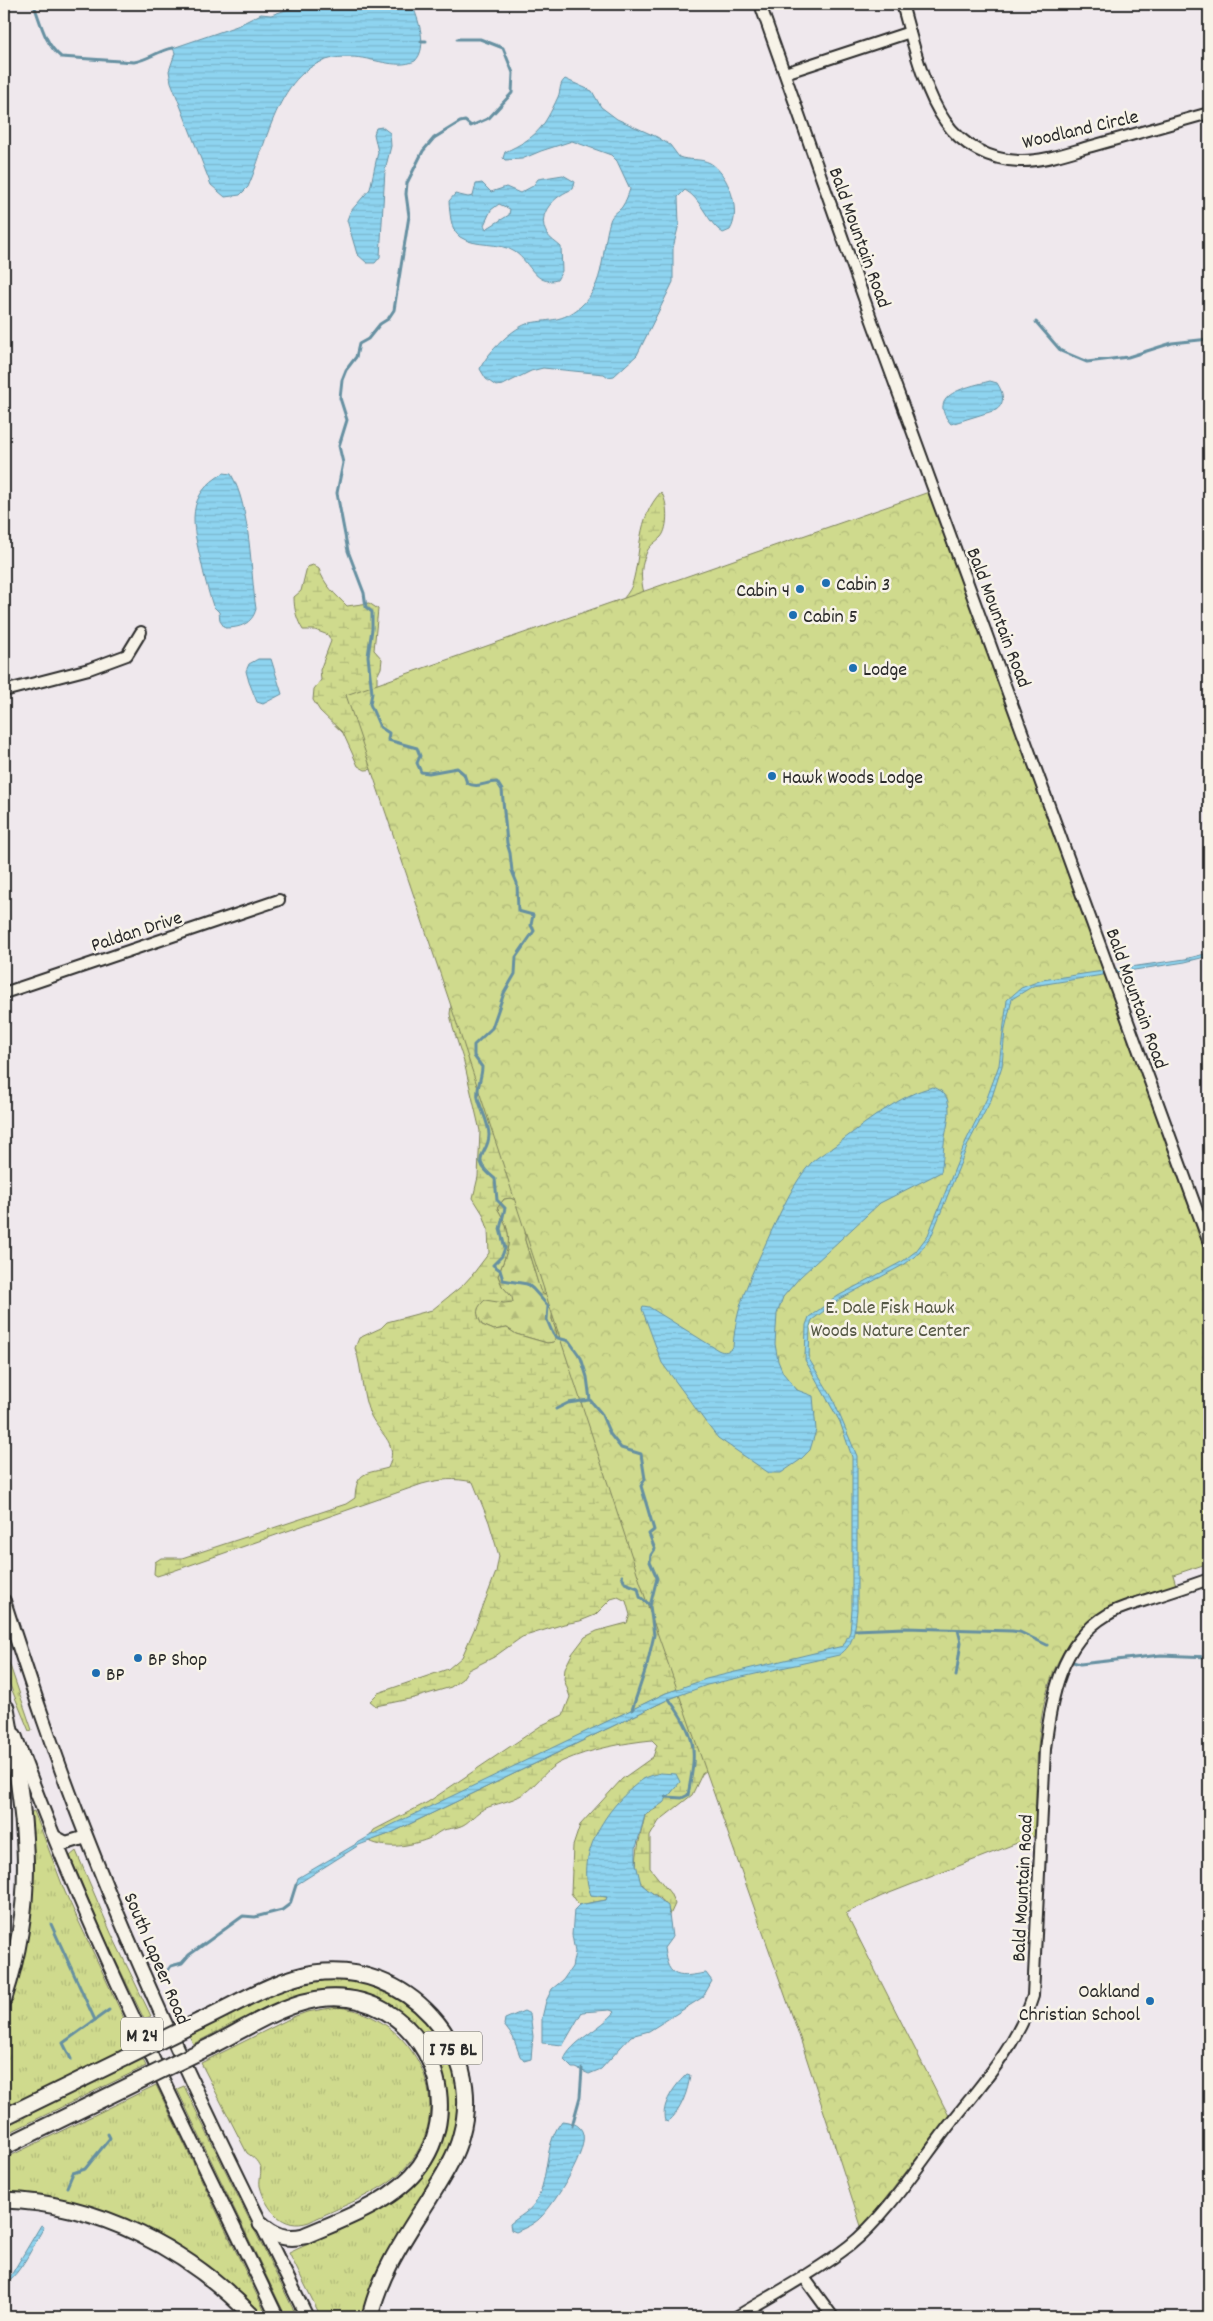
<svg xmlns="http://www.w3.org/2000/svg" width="1213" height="2321" viewBox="0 0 1213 2321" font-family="Dekko,sans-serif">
<defs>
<pattern id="grass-tufts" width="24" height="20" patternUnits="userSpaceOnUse" patternTransform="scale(1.25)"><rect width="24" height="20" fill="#cfda8d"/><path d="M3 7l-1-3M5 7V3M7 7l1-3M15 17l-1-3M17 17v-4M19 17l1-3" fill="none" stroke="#b2bb7a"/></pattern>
<pattern id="forest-firs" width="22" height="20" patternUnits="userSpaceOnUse" patternTransform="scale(1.25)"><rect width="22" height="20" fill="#cfda8d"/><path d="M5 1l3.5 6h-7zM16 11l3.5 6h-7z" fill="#b2bb7a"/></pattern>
<pattern id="wetland-marsh" width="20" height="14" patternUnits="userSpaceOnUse" patternTransform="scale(1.25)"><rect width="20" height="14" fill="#cfda8d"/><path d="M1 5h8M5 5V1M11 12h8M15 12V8" fill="none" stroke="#b2bb7a"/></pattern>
<pattern id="park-crowns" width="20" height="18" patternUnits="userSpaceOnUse" patternTransform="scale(1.25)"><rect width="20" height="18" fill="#cfda8d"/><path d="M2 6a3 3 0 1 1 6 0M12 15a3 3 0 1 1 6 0" fill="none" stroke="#b2bb7a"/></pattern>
<pattern id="water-rules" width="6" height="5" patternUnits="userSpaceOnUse" patternTransform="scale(1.25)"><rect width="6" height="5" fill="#8ed4f0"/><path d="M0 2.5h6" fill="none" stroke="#7bb6ce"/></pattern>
</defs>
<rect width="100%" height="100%" fill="#efe8ed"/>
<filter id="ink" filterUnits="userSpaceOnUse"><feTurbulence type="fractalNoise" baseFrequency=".02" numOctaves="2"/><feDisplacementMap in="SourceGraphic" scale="10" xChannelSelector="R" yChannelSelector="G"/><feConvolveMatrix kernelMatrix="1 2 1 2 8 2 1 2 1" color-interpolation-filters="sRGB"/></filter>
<g filter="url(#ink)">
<!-- grass -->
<g fill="url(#grass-tufts)" stroke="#7d825c">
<polygon points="4,1648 32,1730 29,1731 4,1671"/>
<polygon points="34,1811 65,1892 136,2044 4,2109 4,2013 11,1995 28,1926 31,1904 33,1867 29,1813"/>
<polygon points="76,1851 111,1933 151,2016 144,2019 109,1947 70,1856"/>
<path d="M342,1978C353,1980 366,1981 376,1985C436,2012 469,2067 457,2133L366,2317H321L289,2253C330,2233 390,2212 421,2179C485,2108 428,1987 333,1989C288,1990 234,2024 193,2044L189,2035L295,1984L311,1980Z"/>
<path d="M337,2007C416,2015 463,2111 402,2171C380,2193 337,2208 309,2222C283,2231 266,2209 260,2186C259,2179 262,2172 260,2167C257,2160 253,2157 247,2153L201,2063L293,2017L307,2012Z"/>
<polygon points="142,2058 146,2066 4,2135 4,2125"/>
<polygon points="156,2085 265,2312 258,2315 180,2248 4,2194 4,2159"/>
<polygon points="184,2086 297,2317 286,2317 177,2089"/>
</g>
<!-- forest -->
<path fill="url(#forest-firs)" stroke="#7d825c" d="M510,1198L519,1201L526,1220L525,1240L538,1283L554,1297L552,1319L557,1333L554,1342L547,1343L516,1334L507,1328L494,1330L482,1325C476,1314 475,1308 485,1299L504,1303L512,1297L502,1286L498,1276C509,1246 515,1237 497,1208L504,1199Z"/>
<!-- wetland -->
<g fill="url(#wetland-marsh)" stroke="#7d825c" fill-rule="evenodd">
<path d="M661,492C668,501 669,528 661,537C655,543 649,545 646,554C639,570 641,584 646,600L619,604C624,598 630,591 632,585C642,552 636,519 661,492Z"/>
<path d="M313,565L319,569C324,585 336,595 347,606L369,603L378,609L374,650L382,659L381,668L377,676V692L759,1666L666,1693L368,1839L374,1830L428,1802L542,1725L563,1715L570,1697L564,1679L565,1668L572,1654L585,1637L597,1631L627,1623L630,1615L626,1601L618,1597L611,1599L595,1615L580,1621L564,1624L522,1637L494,1657L468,1670L462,1679L451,1687L414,1698L376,1706L370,1701L378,1693L448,1669L462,1657L476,1625L496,1572L499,1556L489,1522L473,1482C454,1478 441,1479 422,1484L173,1571L157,1576L154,1574L155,1562L161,1558H182L346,1504L355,1498C356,1470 367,1474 388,1468C399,1443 382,1437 371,1416C361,1396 363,1370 355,1348L359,1338L381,1328L387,1322L432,1310L463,1285L473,1274L489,1253L488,1229L483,1214L473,1198L478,1177L480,1131L464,1062L453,1028L450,1014L453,991L378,769L365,770L358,766L343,733L320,711L313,700L314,689L321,680L320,670L331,641L328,635L315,630H303C297,620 294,610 294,597L301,591L307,567ZM510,1198L519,1201L526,1220L525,1240L540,1290L543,1294L554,1298L552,1319L557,1333L554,1342L547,1343L516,1334L507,1328L494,1330L482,1325C476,1314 475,1309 485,1300L504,1303L513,1302L512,1297L502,1286L498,1276C509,1246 515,1237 497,1208L504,1199Z"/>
<path d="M707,1685L716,1763L702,1774L692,1795L659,1821L650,1836V1868L670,1893L675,1904L670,1915C665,1894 652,1897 642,1884C629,1869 642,1832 645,1815L657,1808L660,1773L591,1895L607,1897L606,1900L579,1905L571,1893L573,1846L580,1825L622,1779L653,1757L657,1745L652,1740C623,1743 591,1749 563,1761C546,1768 538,1784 523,1794C511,1802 496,1803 484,1809C475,1813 471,1821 463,1825C455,1829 448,1828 441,1831C437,1833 433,1837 428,1839C409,1846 388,1850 369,1841L389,1834L669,1699Z"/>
</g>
<!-- park -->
<path fill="url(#park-crowns)" stroke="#7d825c" d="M929,492L1209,1261V1563L1173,1575L1176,1585C1151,1592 1123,1598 1101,1612C1029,1659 1038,1762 1035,1836L882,1896L846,1913L949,2116L862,2229L798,2032L651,1615L449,1000L346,695Z"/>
<!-- water -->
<g fill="url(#water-rules)" stroke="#6690a1" fill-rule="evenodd">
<path d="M304,4H412C418,19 429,47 415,61C396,70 371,57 351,57C280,54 270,137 248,187L240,195L225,197L211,185L171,82L169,71L175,53L173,48L237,26L261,14L271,15Z"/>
<path d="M565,79L592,91L601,107L617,119L657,137L670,145L679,157C689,161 701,158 710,163C728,173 742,211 730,230L723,233C707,223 702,199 685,190L678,197L679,224L673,248V282L637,355L614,376L608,377L604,374L543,368L531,371L503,385L496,386L486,379L480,369C486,354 514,326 530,323C551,319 562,322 580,307C606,284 601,251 610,221C612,214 618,212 622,207C626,201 628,195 630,189L617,161L611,155L572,141L541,151L522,159L505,160L503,158L505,152C537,137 543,129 558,97C561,90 559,84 565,79Z"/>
<polygon points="382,127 390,133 391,146 385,170 380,257 375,263 367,263 357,254 347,220 350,212 370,189 378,152 374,134 376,128"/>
<path d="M563,175L575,182L573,189C556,195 535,213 547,234C550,239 557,243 561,247L562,271L557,280C535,286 531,263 515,252C499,241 476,248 460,237C450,230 450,212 449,201L455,194L468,197L473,196L476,184L482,183L491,192L506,187L520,193L533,186L538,179ZM499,204L510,209L509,215L486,229L484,225L491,210Z"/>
<path d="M990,381L997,383C1003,392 1006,403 996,410L951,424C925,394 968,387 990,381Z"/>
<path d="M224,473L231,474C251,509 250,569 256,609C252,624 240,628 225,628L220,621L219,612L213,606C208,591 204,576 201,561C192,524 185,495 224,473Z"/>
<polygon points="258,659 271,659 282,694 263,704 257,702 249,682 246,671 249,664"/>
<path d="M1209,953V956L1185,962L1033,986L1012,999L1005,1029L1002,1066L991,1100L969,1142L931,1237L919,1253L905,1264L840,1299L812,1320L810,1326L809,1359L832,1397L857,1456V1610C855,1627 855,1645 839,1655L707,1685L669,1699L389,1834L359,1845L296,1885L298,1878L373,1834L666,1693L706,1679L843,1646L850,1632L852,1610V1457L840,1422L805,1360L806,1325L809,1317L838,1296L903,1261L916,1251L928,1235L966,1141L987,1098L999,1065L1007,1000L1021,988L1042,980L1185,959Z"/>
<path d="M933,1087C959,1095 946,1125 944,1144C943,1153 943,1162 941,1172L880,1203L800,1277L783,1297L777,1314L775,1344L778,1361L783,1373L797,1390L813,1396L816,1430L810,1450L800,1460L781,1473H769L718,1438L710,1428L662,1363L642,1309L643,1306L649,1307L718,1350C724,1353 729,1352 733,1347C736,1302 753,1272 771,1232C782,1209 794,1182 811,1163C818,1156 828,1151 836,1145C863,1125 900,1094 933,1087Z"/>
<path d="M660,1773L676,1774L680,1782L663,1803L645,1815L636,1848V1864L641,1884L668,1906L672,1937L664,1948C668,1981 680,1977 706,1973L712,1981L703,1997L649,2031L631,2036L601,2069L589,2074L576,2068H572L564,2060C570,2042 602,2028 615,2012L610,2010L582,2012L563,2045L542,2043V2018L546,2001L552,1989L563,1980L572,1967L575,1952L572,1935L574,1910L579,1905L606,1900L607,1897L591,1895C574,1853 610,1803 642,1780C647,1776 655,1775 660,1773Z"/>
<polygon points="524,2011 530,2014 533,2036 531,2059 524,2061 520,2056 513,2037 504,2025 505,2019"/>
<path d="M687,2074L690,2075C688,2091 681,2111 668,2122L665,2121C660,2105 676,2084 687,2074Z"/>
<path d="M562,2121C570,2122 579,2124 582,2131C591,2148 554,2204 542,2216C535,2224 525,2228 516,2232L511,2230L510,2224C518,2217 531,2211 536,2201C550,2177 543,2145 562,2121Z"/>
<path d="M41,2225L44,2227C33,2246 22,2272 4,2285V2281L10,2277Z"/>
</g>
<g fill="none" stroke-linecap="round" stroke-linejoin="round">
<!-- stream -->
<g stroke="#6690a1" stroke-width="3">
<path d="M34,5C41,24 45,44 61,57L134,62C148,60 159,50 173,48"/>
<path d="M457,39H480L503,48L513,73L512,93L489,118L471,126L465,121L460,122L434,138L423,151L407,183L406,194L409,216L394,310L388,319L380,324L368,339L359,344L356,357L346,370L342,380L340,398L347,420L339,446L343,463L337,493L348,551L364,593L366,607L372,612V629L368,656L372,693L370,704L380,727L389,733L388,740L417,748L420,756L417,763L421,772L429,773L457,768L464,774L467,783C478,789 485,782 497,782L502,790L507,843L510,853L512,871L517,883L518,911L533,915L531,925L534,931L516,957L515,974L504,993L492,1028L474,1045V1056L482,1067C482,1078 476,1087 478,1098C481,1110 489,1123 489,1135C489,1155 467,1157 495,1179L497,1200L505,1208L500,1229L505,1248L502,1256L493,1265L500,1270L503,1280L527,1284L533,1289L548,1306L547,1320L553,1334L558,1338L569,1341L581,1358L587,1377L590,1400L601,1413L610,1434L621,1448L641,1454L645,1479L641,1486L654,1530L649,1534L655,1549L651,1555L650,1562L657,1578L650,1606L654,1635L647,1665L632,1710"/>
<polyline points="421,41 426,41"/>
<polyline points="1036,322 1061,351 1087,362 1128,357 1172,343 1209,339"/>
<polyline points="556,1409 568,1403 589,1400"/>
<polyline points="622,1576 625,1583 638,1588 640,1597 650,1605"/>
<polyline points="855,1630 905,1628 1012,1631 1020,1632 1047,1645"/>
<polyline points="1073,1662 1080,1664 1161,1655 1209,1657"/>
<polyline points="956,1676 961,1642 958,1630"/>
<path d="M666,1797L682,1798L688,1795C697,1748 697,1739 669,1699"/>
<polyline points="51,1924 95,2020"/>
<polyline points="168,1970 171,1966 182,1963 189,1955 243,1916 255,1917 282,1910 290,1904 296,1885"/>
<polyline points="71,2059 63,2043 109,2010"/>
<polyline points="572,2126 580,2097 582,2069"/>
<polyline points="67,2187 73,2173 85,2169 110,2138 108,2134"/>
</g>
<defs>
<g id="minor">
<polyline points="760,4 872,321 1209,1243"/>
<path d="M902,4C912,39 924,92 945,121C961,145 990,160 1019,161C1043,162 1069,152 1092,146C1131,135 1170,124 1209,113"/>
<polyline points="785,73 910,32"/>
<polyline points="4,691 89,669 127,655 141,632"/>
<polyline points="4,993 279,900"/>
<polyline points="803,2276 833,2317"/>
<path d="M736,2317C774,2294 814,2273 849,2246C885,2217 916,2169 944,2132C976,2090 1017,2048 1033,1996L1045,1749C1051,1699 1060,1643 1107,1615C1118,1608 1131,1605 1143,1601C1165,1594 1187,1587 1209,1579"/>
</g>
<g id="major">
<path d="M4,1601C30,1681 56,1760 87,1838C151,2002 229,2160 307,2317"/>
<path d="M15,1735C87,1936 186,2125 277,2317"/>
<polyline points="55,1837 66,1843 86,1837"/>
</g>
<g id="highway">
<path d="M4,1998C39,1892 25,1814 6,1708"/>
<path d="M200,2021C237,2004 275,1979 315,1973C405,1960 486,2046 461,2135C455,2159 441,2179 429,2199C405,2237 380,2273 370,2317"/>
<path d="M211,2046C247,2028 286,2001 327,1998C415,1992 471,2094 420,2166C394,2202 343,2219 304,2236C286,2240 274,2236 261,2224"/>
<polyline points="4,2117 125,2058"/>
<polyline points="4,2147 137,2082"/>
<path d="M4,2200C99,2203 188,2249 253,2317"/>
</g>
</defs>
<!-- minor casing -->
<use href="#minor" stroke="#2b2b2b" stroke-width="14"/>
<!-- major casing -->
<use href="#major" stroke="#2b2b2b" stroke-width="16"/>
<!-- highway casing -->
<use href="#highway" stroke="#2b2b2b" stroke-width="19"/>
<!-- minor -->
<use href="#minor" stroke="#f7f3e8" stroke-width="10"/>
<!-- major -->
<use href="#major" stroke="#f7f3e8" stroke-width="12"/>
<!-- highway -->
<use href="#highway" stroke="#f7f3e8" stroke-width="15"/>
<defs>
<g id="highway-bridge">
<polyline points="125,2058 200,2021"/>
<polyline points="137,2082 211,2046"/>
</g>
</defs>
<!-- highway-bridge casing -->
<use href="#highway-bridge" stroke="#2b2b2b" stroke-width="19" stroke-linecap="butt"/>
<!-- highway-bridge -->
<use href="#highway-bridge" stroke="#f7f3e8" stroke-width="15"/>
</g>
</g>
<!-- markers -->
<g fill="#1f6fb2" stroke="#f7f3e8" stroke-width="2">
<circle cx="826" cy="583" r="5"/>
<circle cx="800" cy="589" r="5"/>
<circle cx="793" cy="615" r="5"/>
<circle cx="853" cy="668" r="5"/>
<circle cx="772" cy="776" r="5"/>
<circle cx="138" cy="1658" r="5"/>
<circle cx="96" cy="1673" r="5"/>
<circle cx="1150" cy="2001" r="5"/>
</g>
<g text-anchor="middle" stroke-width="5" stroke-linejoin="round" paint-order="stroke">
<!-- shield labels -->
<g fill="#f7f3e8" stroke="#686764" stroke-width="1">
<rect x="121" y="2017.5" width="42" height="33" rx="4"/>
<rect x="424" y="2031.5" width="58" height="33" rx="4"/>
</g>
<g font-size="19" font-weight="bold" fill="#2b2b2b">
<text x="142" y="2041">M 24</text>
<text x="453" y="2055">I 75 BL</text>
</g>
<!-- street labels -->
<g font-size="20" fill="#2b2b2b" stroke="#f7f3e8">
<text transform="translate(1080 128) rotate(-13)" y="7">Woodland Circle</text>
<text transform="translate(861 237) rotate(70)" y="7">Bald Mountain Road</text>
<text transform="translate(1000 617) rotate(69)" y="7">Bald Mountain Road</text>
<text transform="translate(136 930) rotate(-18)" y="7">Paldan Drive</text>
<text transform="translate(1138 998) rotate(70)" y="7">Bald Mountain Road</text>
<text transform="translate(1021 1888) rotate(-87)" y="7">Bald Mountain Road</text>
<text transform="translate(158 1958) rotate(67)" y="7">South Lapeer Road</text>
</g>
<!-- poi labels -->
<g font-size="20" fill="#2b2b2b" stroke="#f7f3e8" text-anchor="start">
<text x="836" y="590">Cabin 3</text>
<text x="790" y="596" text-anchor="end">Cabin 4</text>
<text x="803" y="622">Cabin 5</text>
<text x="863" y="675">Lodge</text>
<text x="782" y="783">Hawk Woods Lodge</text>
<text x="148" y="1665">BP Shop</text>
<text x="106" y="1680">BP</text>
<text x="1140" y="1997" text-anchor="end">Oakland<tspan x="1140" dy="23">Christian School</tspan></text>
</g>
<!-- park labels -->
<g font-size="20" fill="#545744" stroke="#f7f3e8">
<text x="890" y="1313">E. Dale Fisk Hawk<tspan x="890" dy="23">Woods Nature Center</tspan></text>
</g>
</g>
<!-- margin -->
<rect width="1213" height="2321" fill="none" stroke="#f7f3e8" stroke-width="20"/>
<rect x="10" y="10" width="1193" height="2301" fill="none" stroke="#2b2b2b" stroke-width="2" filter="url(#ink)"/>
</svg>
